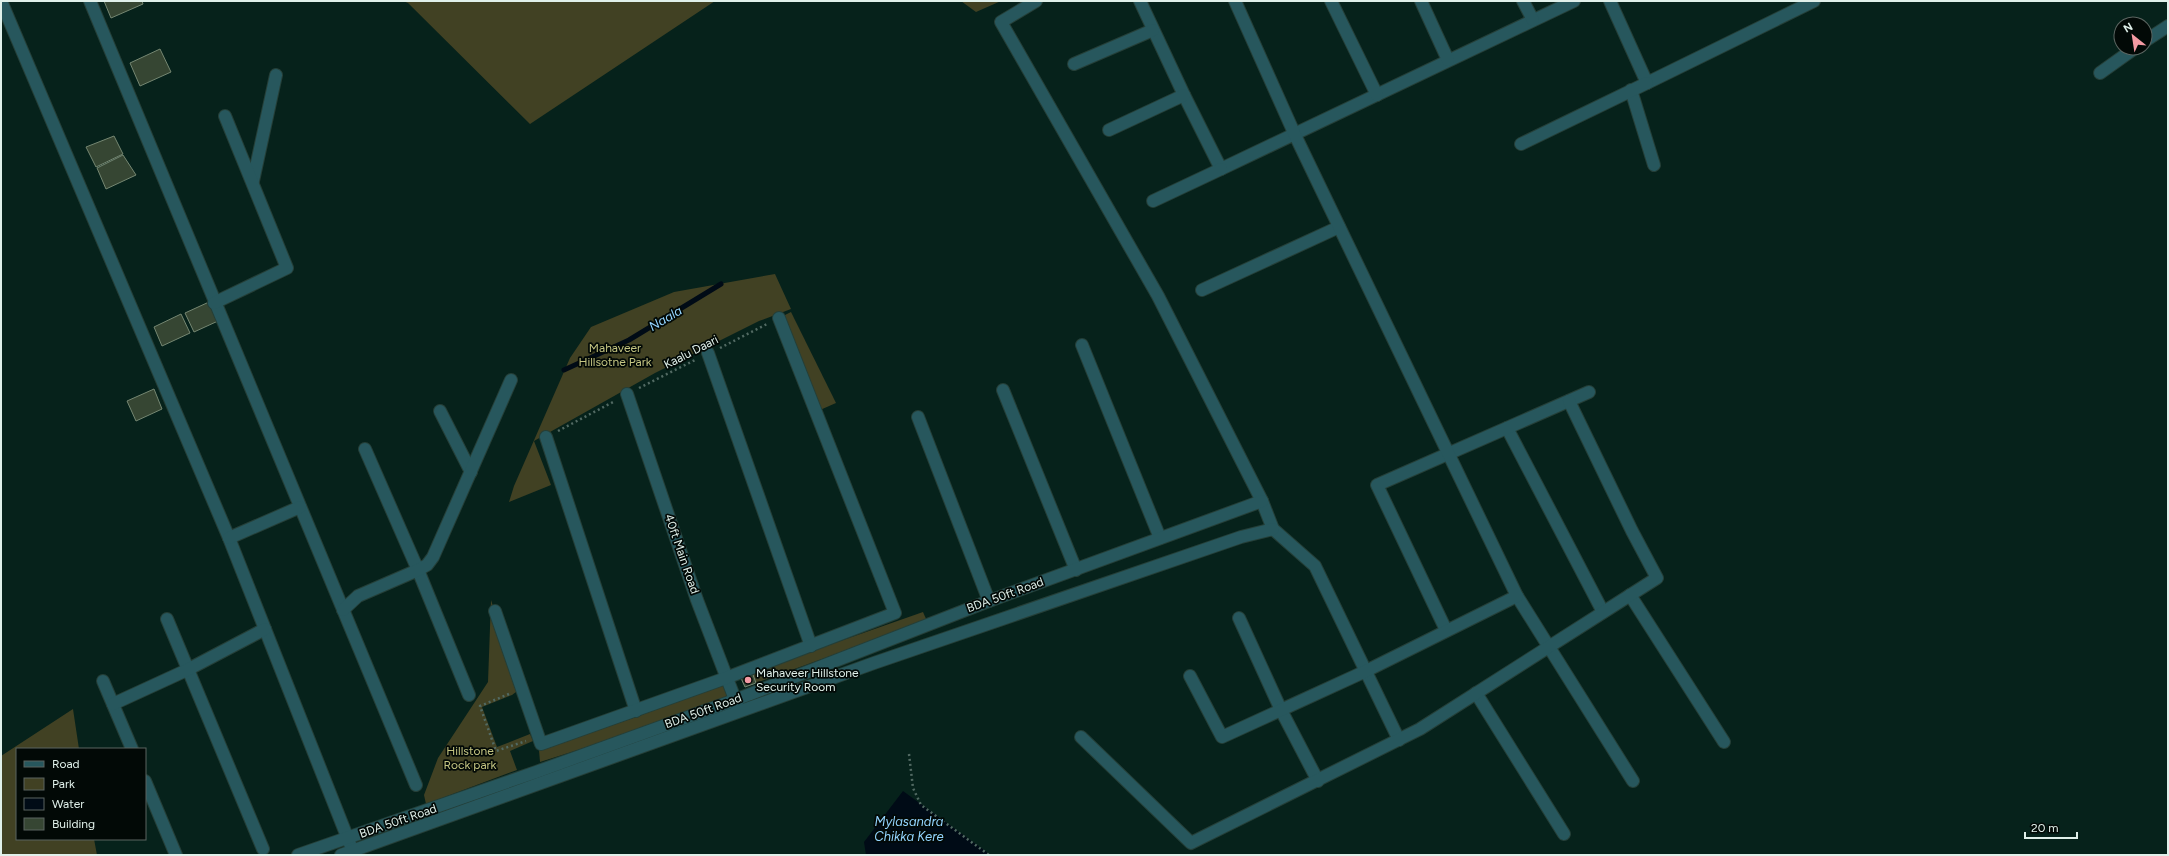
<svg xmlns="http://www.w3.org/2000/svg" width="2169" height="856" viewBox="0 0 2169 856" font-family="Figtree,sans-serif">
<rect width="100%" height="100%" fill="#06221b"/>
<!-- green -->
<g fill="#414123">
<polygon points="403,1 715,1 530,124 408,3"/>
<polygon points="961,1 1001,1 976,12"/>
<polygon points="775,274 791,309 759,321 655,373 534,441 551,485 509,502 514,486 570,358 591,327 674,292"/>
<polygon points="791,312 836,403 820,410 779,318"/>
<polygon points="491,600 520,689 512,695 482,707 497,747 530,734 533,741 510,751 517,770 426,804 424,795 438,758 488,682"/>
<polygon points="923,612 927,621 756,683 752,672"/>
<polygon points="726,678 735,700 540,762 539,750 639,716"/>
<polygon points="73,709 79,749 17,749 17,839 94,839 97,855 1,855 1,756"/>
</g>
<!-- water -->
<polygon fill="#000b16" points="903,791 991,855 866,855 864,842"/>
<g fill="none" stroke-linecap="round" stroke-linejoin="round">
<!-- stream -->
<polyline stroke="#000b16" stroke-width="5" points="564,370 629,340 721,284"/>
</g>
<!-- building -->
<g fill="#364633" stroke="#758772">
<polygon points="104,1 142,1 143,4 111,18"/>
<polygon points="160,49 171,72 140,86 130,63"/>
<polygon points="114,136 123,154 96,167 86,147"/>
<polygon points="123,155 136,175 106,189 97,168"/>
<polygon points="209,302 218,321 194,332 185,313"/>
<polygon points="181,314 190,333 162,346 154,327"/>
<polygon points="154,389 162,409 136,421 127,401"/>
<polygon points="752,672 756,683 745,687 740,676"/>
</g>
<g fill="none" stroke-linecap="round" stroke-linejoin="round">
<defs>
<g id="minor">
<polyline points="1,1 229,538 350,844"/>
<polyline points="90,1 416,785"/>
<polyline points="1036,1 1001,22 1158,296 1262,501 1273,529 1315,566 1399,740"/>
<polyline points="1140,1 1184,95 1221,169 1574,1"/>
<polyline points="1331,1 1377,95"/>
<polyline points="1421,1 1448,60"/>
<polyline points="1523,1 1533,20"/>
<polyline points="1610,1 1647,83 1814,1"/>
<polyline points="2145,41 2168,26"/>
<polyline points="1074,64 1153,30"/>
<polyline points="2100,73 2135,48"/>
<polyline points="1631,90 1654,165"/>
<polyline points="1109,130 1184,95"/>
<polyline points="1521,144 1647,83"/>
<polyline points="253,181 276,75"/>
<polyline points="1153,201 1221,169"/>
<polyline points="1202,290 1339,227"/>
<polyline points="214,303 287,268 225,116"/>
<polyline points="1082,345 1160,538"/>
<polyline points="708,353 811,646"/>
<polyline points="1003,390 1076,570"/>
<polyline points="627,394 697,600 738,707"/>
<polyline points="440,411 471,472"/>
<polyline points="918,417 989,601"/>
<polyline points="1507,428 1603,612"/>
<polyline points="546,437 636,711"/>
<polyline points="365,449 418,570 469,695"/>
<polyline points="229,538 300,507"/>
<polyline points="1630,595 1724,742"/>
<polyline points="1517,596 1633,781"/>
<polyline points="343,610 358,596 418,570 427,565 433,557 511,380"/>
<polyline points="495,611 541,744 726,678 895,613 779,318"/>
<polyline points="1239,618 1281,710 1318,781"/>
<polyline points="167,619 263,849"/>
<polyline points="1446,630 1377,485 1589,392"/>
<polyline points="1190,676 1222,737 1366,671 1517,596 1295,135 1235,1"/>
<polyline points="103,681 132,749"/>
<polyline points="1476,693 1564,834"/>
<polyline points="113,704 187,670 265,629"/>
<polyline points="1081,737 1191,843 1420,729 1657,578 1632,531 1569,401"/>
<polyline points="145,781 176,855"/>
<polyline points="298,855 536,772 735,700 989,601 1262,501"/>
<polyline points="341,855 874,663 1241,537 1273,529"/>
</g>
</defs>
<!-- minor casing -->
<use href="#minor" stroke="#253f38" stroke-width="14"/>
<!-- path -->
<g stroke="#526a63" stroke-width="2.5" stroke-dasharray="2 3" stroke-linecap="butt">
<polyline points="720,348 767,324"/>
<polyline points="639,388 695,360"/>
<polyline points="558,431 615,401"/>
<polyline points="509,694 480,706 496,751 526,741"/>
<polyline points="909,754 913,788 921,805 989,855"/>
</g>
<!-- minor -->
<use href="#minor" stroke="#27575d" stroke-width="12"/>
</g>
<!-- markers -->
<circle fill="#f49aa3" stroke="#020906" stroke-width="1.5" cx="748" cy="680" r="4"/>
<g text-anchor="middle" stroke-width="3.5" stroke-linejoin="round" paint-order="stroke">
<!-- park labels -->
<g font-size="12" fill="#c5c683" stroke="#020906">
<text x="615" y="352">Mahaveer<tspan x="615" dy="14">Hillsotne Park</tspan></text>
<text x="470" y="755">Hillstone<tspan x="470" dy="14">Rock park</tspan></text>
</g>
<!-- street labels -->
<g font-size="12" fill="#e0f0ea" stroke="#020906">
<text transform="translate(691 352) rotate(-27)" y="4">Kaalu Daari</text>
<text transform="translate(682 554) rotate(71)" y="4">40ft Main Road</text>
<text transform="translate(1005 595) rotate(-20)" y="4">BDA 50ft Road</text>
<text transform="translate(703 711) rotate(-20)" y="4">BDA 50ft Road</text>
<text transform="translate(398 821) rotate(-19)" y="4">BDA 50ft Road</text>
</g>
<!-- poi labels -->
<g font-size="12" fill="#e0f0ea" stroke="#020906" text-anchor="start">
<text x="756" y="677">Mahaveer Hillstone<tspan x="756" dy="14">Security Room</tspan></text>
</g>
<!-- water labels -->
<g font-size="13" font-style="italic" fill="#94d5ff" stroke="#020906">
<text transform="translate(665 318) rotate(-31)" y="5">Naala</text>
<text x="909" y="826">Mylasandra<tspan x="909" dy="15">Chikka Kere</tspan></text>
</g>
</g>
<!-- border -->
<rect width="2169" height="856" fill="none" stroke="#e0f0ea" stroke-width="4"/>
<!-- legend -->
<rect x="16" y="748" width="130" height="92" fill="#020906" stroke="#5b6561"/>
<rect x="24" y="761" width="20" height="6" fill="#27575d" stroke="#5b6561"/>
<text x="52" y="768" font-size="12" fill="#e0f0ea">Road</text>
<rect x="24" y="778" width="20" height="12" fill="#414123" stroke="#5b6561"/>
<text x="52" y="788" font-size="12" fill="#e0f0ea">Park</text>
<rect x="24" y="798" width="20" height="12" fill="#000b16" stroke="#5b6561"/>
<text x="52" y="808" font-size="12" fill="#e0f0ea">Water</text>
<rect x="24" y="818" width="20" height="12" fill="#364633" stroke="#5b6561"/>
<text x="52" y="828" font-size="12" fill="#e0f0ea">Building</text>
<!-- north arrow -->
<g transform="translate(2133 36) rotate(330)"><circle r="19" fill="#020906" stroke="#5b6561"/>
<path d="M0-3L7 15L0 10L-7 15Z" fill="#f49aa3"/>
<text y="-6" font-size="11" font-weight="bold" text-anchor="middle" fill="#e0f0ea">N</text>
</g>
<!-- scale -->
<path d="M2025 832v6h52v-6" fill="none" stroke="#e0f0ea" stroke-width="2"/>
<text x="2031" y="832" font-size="12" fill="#e0f0ea" stroke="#020906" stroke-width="3" paint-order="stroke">20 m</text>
</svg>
